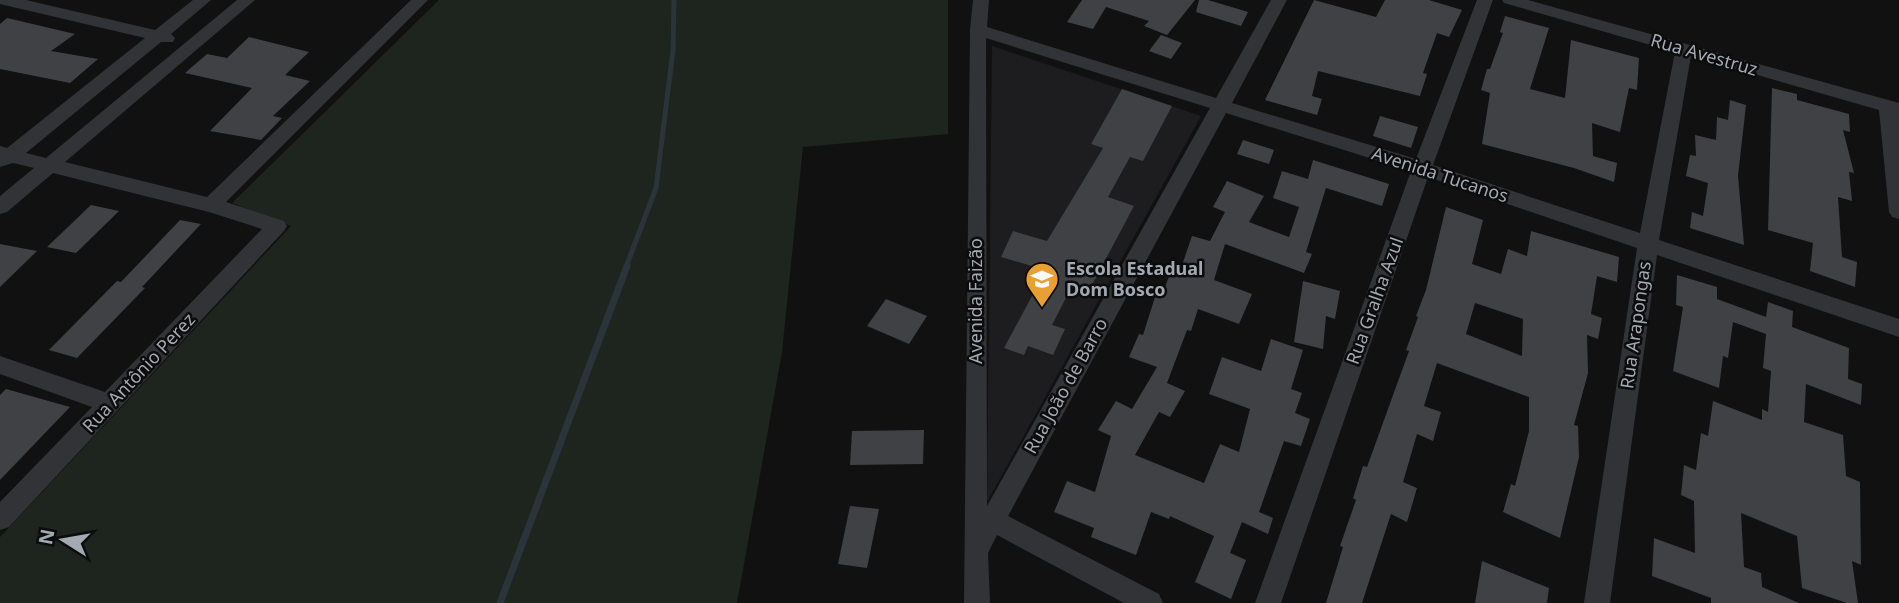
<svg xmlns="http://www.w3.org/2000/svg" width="1899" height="603" viewBox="0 0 1899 603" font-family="'Noto Sans',sans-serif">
<rect width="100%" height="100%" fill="#111112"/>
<!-- built -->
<polygon fill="#1d1d1f" points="992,46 1201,116 987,502"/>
<!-- green -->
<polygon fill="#1d251e" points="439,0 948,0 948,134 803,147 782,352 737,603 0,603 0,537 291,226 232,203"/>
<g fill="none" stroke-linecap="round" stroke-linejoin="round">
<!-- stream-far1 -->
<polyline stroke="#2b343a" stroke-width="5" points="626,267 656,188 673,50 674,0"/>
<!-- stream -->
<polyline stroke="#2b343a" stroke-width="7" points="500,603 627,266"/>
</g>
<!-- building -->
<g fill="#404145" fill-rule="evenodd">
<polygon points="1082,0 1195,0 1167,35 1144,26 1149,21 1106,7 1093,29 1067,22"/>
<polygon points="1199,0 1208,0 1248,12 1241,26 1196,12"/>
<polygon points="1314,0 1376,17 1385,0 1429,0 1462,10 1449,37 1437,33 1423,73 1427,74 1420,96 1318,71 1312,96 1322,99 1317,115 1265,100"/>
<polygon points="1505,16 1549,28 1530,89 1565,98 1571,40 1639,58 1637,90 1629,88 1620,132 1592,123 1593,156 1617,163 1614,182 1574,168 1482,144 1490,93 1481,90 1487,69 1490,69 1503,33 1500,32"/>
<polygon points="7,18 75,34 51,51 98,59 70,83 0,69 0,24"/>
<polygon points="1161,35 1182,43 1171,59 1149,51"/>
<polygon points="249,37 309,52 285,75 310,81 273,116 282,118 261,140 210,131 252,88 185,73 207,54 227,58"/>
<polygon points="1772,88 1797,94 1797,100 1849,114 1850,132 1843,130 1854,173 1849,172 1852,201 1838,197 1842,257 1857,262 1855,287 1810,271 1813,243 1768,230"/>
<polygon points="1122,89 1172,106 1143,161 1130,157 1108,197 1134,206 1085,298 1069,292 1052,325 1065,329 1053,355 1028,346 1024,355 1004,348 1040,281 1026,275 1032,266 1001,257 1013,231 1047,241 1103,148 1091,144"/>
<polygon points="1730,100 1746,105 1738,176 1744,245 1690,228 1692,212 1703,216 1708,183 1686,176 1690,155 1696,156 1695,135 1716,140 1717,117 1728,120"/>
<polygon points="1380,116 1418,127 1411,148 1373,136"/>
<polygon points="1243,140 1274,150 1269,164 1237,154"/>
<polygon points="1313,160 1389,184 1382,206 1326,188 1306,252 1312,254 1304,273 1225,244 1214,280 1252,294 1239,324 1198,309 1191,331 1187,330 1167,383 1185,391 1170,417 1159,412 1135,455 1204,483 1220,444 1239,452 1250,409 1209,394 1222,357 1261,371 1271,339 1303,350 1291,389 1302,393 1295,413 1310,419 1301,446 1284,441 1259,512 1273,518 1268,534 1242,522 1230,553 1246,560 1231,599 1195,582 1214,536 1170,516 1169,519 1151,512 1136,555 1091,537 1094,528 1054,512 1067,481 1095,492 1111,436 1098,430 1116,401 1132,409 1157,367 1129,357 1139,334 1143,335 1155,297 1161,298 1172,268 1180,271 1192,236 1210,241 1225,212 1213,207 1227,181 1264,196 1249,222 1289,237 1299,207 1273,198 1282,171 1308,179"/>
<polygon points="91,205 119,211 76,253 47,247"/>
<path d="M1446,207L1483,220L1472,264L1501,274L1508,249L1527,256L1531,231L1619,257L1617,282L1597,276L1591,314L1602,318L1598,339L1587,335L1588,373L1574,425L1578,426L1579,457L1560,538L1503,512L1511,484L1515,486L1529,431V397L1437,363L1424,406L1441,412L1433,441L1417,434L1403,482L1417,488L1407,522L1391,514L1362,603H1326L1343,547L1340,546L1356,500L1353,498L1363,466L1367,467L1409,351L1406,350L1418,317L1416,316L1426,290ZM1475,303L1523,319L1522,356L1466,334Z"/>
<polygon points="180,220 201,224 142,287 145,288 77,358 49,350 117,281 121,282"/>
<polygon points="0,244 37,251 0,287"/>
<polygon points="1677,275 1717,287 1717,299 1766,317 1768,302 1793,311 1792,327 1849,348 1848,379 1862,384 1861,405 1806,384 1804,422 1843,435 1846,476 1860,482 1861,565 1852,561 1858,603 1847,603 1802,588 1797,536 1741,513 1744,567 1761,573 1762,587 1799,603 1711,603 1711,598 1652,576 1654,538 1695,553 1694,501 1681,495 1684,465 1696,470 1701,433 1708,436 1713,401 1762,420 1762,409 1768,412 1771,371 1763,368 1766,334 1733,322 1728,358 1723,356 1719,388 1673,371 1683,307 1676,305"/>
<polygon points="1303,281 1340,291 1335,319 1326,316 1323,349 1294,342"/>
<polygon points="886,299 927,316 909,344 867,326"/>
<polygon points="6,389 70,407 0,480 0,395"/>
<polygon points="924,430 923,464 850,465 852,431"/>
<polygon points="850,506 879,509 867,568 838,564"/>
<polygon points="1482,561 1549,588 1547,603 1475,603"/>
</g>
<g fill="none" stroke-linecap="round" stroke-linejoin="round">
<!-- street -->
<g fill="#323337" fill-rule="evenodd">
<polygon points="0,0 26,0 155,30 193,0 211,0 171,34 175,38 173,42 161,42 26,153 46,158 237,0 255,0 65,162 207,197 411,0 428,0 226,202 284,221 287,226 284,231 9,527 0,530 0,502 92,407 0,374 0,356 105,392 262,229 209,212 53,173 7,212 0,214 0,196 34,168 13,163 0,167 0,146 7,148 145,38 0,4"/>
<path d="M973,0H989L987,27L1216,98L1271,0H1287L1232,103L1416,159L1477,0H1493L1433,165L1640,233L1675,52L1504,3L1502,0H1528L1899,103V219L1892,217L1889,212L1879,110L1691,56L1659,240L1899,319V337L1657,255L1610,603H1584L1637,248L1428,177L1281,603H1255L1411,171L1226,113L1008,516L1159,594L1163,603H1124L997,535L988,553L990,603H964L970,30ZM986,38L1210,108L987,506Z"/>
</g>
</g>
<!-- icons -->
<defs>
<symbol id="school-pin" viewBox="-11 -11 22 30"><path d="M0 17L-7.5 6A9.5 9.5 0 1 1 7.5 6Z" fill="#e9a033" stroke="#0c0c0d"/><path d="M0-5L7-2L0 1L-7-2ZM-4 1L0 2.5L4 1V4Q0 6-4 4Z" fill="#fff"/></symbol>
</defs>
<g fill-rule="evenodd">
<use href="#school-pin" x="1023" y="260" width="38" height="52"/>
</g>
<g text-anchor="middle" stroke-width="5" stroke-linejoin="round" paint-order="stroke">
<!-- street labels -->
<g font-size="18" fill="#a3a9b2" stroke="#0c0c0d">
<text transform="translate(1704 55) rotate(16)" y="6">Rua Avestruz</text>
<text transform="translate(1440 175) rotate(18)" y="6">Avenida Tucanos</text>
<text transform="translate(976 301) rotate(-90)" y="6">Avenida Faizão</text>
<text transform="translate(1375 301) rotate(-70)" y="6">Rua Gralha Azul</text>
<text transform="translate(1636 325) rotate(-82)" y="6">Rua Arapongas</text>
<text transform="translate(139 373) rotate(-47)" y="6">Rua Antônio Perez</text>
<text transform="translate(1066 386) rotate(-61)" y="6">Rua João de Barro</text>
</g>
<!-- poi labels -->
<g font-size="18" font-weight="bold" fill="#a3a9b2" stroke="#0c0c0d" text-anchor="start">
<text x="1066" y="275">Escola Estadual<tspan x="1066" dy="21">Dom Bosco</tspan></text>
</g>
</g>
<!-- north arrow -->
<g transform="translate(63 540) rotate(281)" stroke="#0c0c0d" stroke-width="5" paint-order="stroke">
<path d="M0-5L12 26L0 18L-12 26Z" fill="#a3a9b2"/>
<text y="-10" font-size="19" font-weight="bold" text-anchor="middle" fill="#a3a9b2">N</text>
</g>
</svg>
